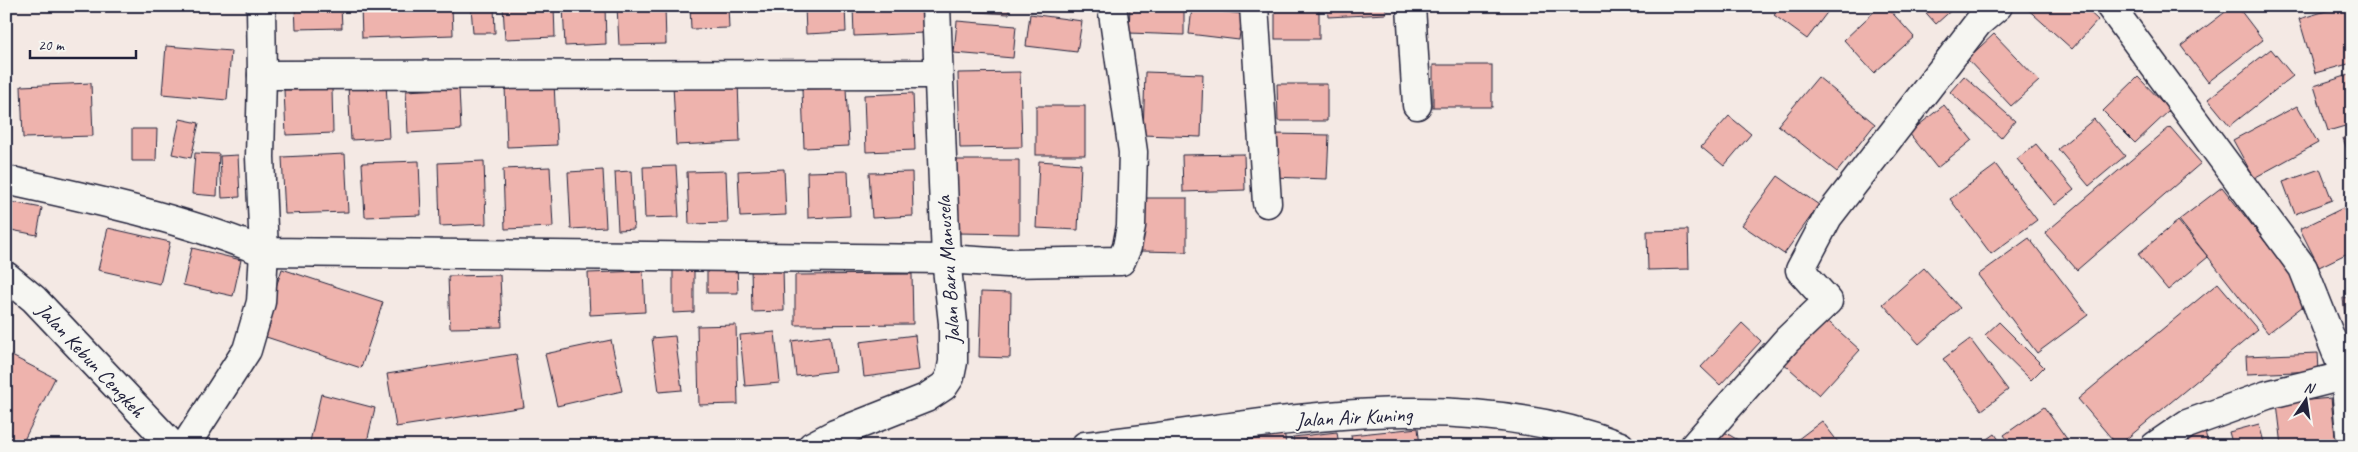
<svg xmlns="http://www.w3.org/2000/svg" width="2358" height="452" viewBox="0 0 2358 452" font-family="Caveat,sans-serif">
<rect width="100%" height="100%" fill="#f4e9e4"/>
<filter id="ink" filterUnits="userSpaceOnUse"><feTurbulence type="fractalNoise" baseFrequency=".02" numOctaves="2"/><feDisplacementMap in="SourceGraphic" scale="10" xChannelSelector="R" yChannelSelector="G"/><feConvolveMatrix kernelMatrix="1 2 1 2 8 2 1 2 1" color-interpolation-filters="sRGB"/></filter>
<g filter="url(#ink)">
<!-- building -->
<g fill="#eeb3ad" stroke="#22223b">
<polygon points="295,6 341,6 342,28 296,29"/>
<polygon points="361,6 452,6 453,35 362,38"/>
<polygon points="471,6 494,6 495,33 473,33"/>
<polygon points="503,6 554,6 555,37 505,39"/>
<polygon points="563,6 605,6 606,44 565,46"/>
<polygon points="617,6 665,6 666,44 619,45"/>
<polygon points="690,6 728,6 729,28 691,29"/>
<polygon points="805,6 845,6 846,32 806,34"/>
<polygon points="853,6 923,6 924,33 854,36"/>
<polygon points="945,6 1009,6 1009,14 945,10"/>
<polygon points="1130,6 1184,6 1184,35 1129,33"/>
<rect x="1275" y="6" width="44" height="33"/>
<polygon points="1327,6 1386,6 1386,14 1328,17"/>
<polygon points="1781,6 1832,6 1807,39 1774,15"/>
<polygon points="1880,6 1886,6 1914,37 1874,73 1844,40"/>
<polygon points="1920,6 1956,6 1936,24"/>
<polygon points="2024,6 2083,6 2098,20 2072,49"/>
<polygon points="2233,6 2237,6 2263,40 2208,82 2181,46"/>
<polygon points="2343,6 2347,6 2352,21 2352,63 2315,73 2299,19"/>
<polygon points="1192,8 1242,14 1239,40 1189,34"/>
<polygon points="1030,14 1082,21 1077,52 1026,46"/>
<polygon points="957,21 1016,26 1013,58 954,53"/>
<polygon points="1994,34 2039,81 2011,106 1967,59"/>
<polygon points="166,46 231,51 227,100 162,94"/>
<polygon points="2271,49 2293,76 2230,126 2208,99"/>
<rect x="1433" y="65" width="59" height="42"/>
<polygon points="1020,72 1022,147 960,148 958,73"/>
<polygon points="1145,72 1203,74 1201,137 1143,135"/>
<polygon points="2352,74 2352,124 2328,131 2314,86"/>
<polygon points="1964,76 2015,121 2001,138 1950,92"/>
<polygon points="1818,77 1875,124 1837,172 1778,125"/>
<polygon points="2138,77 2170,110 2135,143 2103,111"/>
<polygon points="738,82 740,142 676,145 673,85"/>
<polygon points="91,83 93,136 23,138 21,86"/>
<polygon points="386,83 389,138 351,140 348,85"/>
<polygon points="554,83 557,145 507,147 505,85"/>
<polygon points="1277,84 1327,84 1327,121 1278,121"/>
<polygon points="459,88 461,130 408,133 406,91"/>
<polygon points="846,88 849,146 804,148 802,89"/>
<polygon points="332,89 333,133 286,135 284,90"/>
<polygon points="913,93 915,150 866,152 864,95"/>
<polygon points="1944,105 1972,140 1937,168 1909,133"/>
<rect x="1036" y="106" width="49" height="49"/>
<polygon points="2297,106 2318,143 2254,178 2233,140"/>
<polygon points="1729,116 1751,134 1724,166 1701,147"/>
<polygon points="180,119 199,123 191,158 172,154"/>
<polygon points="2094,119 2125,156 2089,186 2058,149"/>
<polygon points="2170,127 2201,163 2077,270 2045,233"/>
<polygon points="132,129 157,129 156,161 132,161"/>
<polygon points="1273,134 1329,135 1327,179 1272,177"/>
<polygon points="2352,135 2352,164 2343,138"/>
<polygon points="2036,144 2074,190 2055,205 2017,159"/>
<polygon points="195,153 219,154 217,196 192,194"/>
<polygon points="345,154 348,212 285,214 282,157"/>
<polygon points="1244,154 1245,190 1183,192 1182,155"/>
<polygon points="238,155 240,197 222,198 220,156"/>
<polygon points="956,160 1019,160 1019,234 956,233"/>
<polygon points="419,161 421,215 365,217 362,163"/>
<polygon points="484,161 486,224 440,226 438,163"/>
<polygon points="1039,161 1081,164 1078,230 1036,228"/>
<polygon points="1996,165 2037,220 1991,254 1950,199"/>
<polygon points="676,166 679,217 645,218 643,167"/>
<polygon points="550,167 553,227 505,229 503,169"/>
<polygon points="784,169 786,215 740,217 738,171"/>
<polygon points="2320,169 2332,200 2295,214 2283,182"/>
<polygon points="603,170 606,227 571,229 568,172"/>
<polygon points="631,171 634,229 618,230 615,172"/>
<polygon points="726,171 728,223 689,224 687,172"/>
<polygon points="848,171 850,216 808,218 807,172"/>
<polygon points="912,172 913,216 872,218 869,173"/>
<polygon points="1778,176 1819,205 1784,254 1742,225"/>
<polygon points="2222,187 2311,300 2268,333 2179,220"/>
<polygon points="1142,198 1187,198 1187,252 1141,251"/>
<polygon points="6,201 42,208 37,235 6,229"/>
<polygon points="2343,208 2352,226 2352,251 2319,267 2300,229"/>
<polygon points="2178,221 2208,257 2168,290 2138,254"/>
<polygon points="108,228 170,242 160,284 98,270"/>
<polygon points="1688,230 1689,269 1648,270 1647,231"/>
<polygon points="2029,238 2088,315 2037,353 1978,275"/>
<polygon points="192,248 241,260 233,296 183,285"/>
<polygon points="673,261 694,261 694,312 673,313"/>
<polygon points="707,262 737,263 738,293 707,293"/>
<polygon points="751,267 783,267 784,311 752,312"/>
<polygon points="1924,268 1960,308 1919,344 1883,304"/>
<polygon points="282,269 383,302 361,368 260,335"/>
<polygon points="643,271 645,312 590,315 588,273"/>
<polygon points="912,274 913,324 795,325 795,275"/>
<polygon points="500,275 502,327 450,328 448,276"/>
<polygon points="2218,283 2258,330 2118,446 2078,399"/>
<polygon points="981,292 1011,293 1010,358 979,357"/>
<polygon points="2352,297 2352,342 2348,342 2343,298"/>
<polygon points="1821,315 1860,350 1819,395 1780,360"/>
<polygon points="1999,322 2044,367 2031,380 1985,335"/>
<polygon points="1742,323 1761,341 1720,385 1701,367"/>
<polygon points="736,325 738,404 699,405 697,326"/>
<polygon points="775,332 780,383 745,386 740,335"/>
<polygon points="915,335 919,370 864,377 860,342"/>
<polygon points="675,336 682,390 659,392 652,338"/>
<polygon points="830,336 835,371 796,376 792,341"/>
<polygon points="1970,339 2008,390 1982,410 1943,359"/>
<polygon points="611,340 622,391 557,406 545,354"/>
<polygon points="6,353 55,378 21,446 6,446"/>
<polygon points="2318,353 2319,371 2247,374 2246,356"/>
<polygon points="516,354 524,407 396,427 387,374"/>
<polygon points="321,394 375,408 366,446 309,446"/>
<polygon points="2331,398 2336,446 2282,446 2277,403"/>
<polygon points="2044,407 2067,439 2057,446 2012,446 2004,435"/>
<polygon points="1822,421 1841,446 1789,446"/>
<polygon points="2259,424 2265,446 2233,446 2229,432"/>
<polygon points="1284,428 1286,446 1235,446 1234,434"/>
<polygon points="1418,428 1420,446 1352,446 1351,435"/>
<polygon points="1721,430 1748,446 1712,446"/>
<polygon points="1337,432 1339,446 1294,446 1293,437"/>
<polygon points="2205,432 2209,446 2176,446 2175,440"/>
<polygon points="1995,434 2003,446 1978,446"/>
</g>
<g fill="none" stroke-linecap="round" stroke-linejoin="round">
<defs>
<g id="minor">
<polyline points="1254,6 1267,203"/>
<polyline points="1411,6 1417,105"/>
<polyline points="2110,6 2303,268 2345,374 2351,446"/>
<polyline points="262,75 938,74"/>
<path d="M6,180C93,199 181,218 264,252L946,259L1007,263L1121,261L1127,247L1131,226L1133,152L1112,6"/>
<polyline points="185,446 247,350 261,302 264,252 260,157 262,75 261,6"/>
<polyline points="812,446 835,434 926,398 944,386 950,377 953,362 953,323 946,259 936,6"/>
<polyline points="1694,446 1787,340 1828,301 1800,270 1828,217 1978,23 1998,6"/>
<polyline points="2155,446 2187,424 2267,395 2352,374"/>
</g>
<g id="tertiary">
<polyline points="6,276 34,299 173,446"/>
<path d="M1085,446C1257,427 1454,380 1620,446"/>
</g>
</defs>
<!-- minor casing -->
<use href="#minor" stroke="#22223b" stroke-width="31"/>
<!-- tertiary casing -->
<use href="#tertiary" stroke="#22223b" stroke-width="31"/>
<!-- minor -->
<use href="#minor" stroke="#f6f6f2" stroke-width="28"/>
<!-- tertiary -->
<use href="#tertiary" stroke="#f6f6f2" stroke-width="28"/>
</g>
</g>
<g text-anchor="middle" stroke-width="4" stroke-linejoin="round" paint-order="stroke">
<!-- street labels -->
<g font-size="21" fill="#22223b" stroke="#f6f6f2">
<text transform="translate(948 270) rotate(-94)" y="7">Jalan Baru Manusela</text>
<text transform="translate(91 360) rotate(47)" y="7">Jalan Kebun Cengkeh</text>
<text transform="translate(1354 417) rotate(-3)" y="7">Jalan Air Kuning</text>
</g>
</g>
<!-- margin -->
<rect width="2358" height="452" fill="none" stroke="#f6f6f2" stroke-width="25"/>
<rect x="12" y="12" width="2333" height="427" fill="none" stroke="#22223b" stroke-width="2" filter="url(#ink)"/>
<!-- north arrow -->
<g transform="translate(2306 400) rotate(13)" stroke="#f6f6f2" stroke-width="4" paint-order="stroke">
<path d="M0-4L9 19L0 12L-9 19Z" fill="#22223b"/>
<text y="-8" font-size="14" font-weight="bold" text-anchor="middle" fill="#22223b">N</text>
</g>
<!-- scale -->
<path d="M30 50v8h106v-8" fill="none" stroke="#22223b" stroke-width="2.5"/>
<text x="38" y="50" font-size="15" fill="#22223b" stroke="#f6f6f2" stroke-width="4" paint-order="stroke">20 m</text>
</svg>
